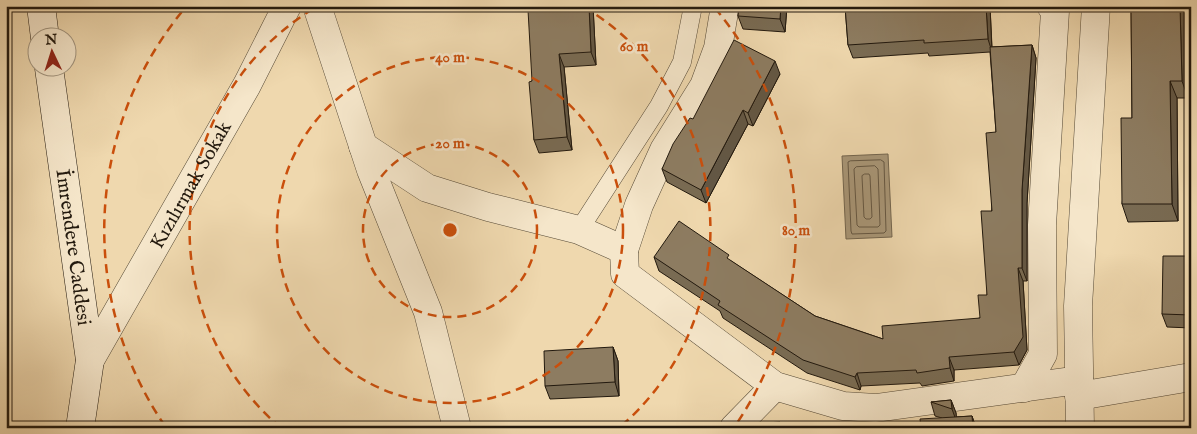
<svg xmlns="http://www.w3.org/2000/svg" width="1197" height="434" viewBox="0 0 1197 434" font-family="'IM FELL English',serif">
<rect width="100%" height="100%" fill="#efd8ae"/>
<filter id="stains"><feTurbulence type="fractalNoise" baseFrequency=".004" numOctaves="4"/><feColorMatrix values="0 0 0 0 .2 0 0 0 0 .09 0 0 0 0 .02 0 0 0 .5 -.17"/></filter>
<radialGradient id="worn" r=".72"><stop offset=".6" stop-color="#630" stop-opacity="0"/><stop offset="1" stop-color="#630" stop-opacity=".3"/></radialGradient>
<!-- water -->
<polygon fill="#a99778" stroke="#73654e" points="888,154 892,237 846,239 842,156"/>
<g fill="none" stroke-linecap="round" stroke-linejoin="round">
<!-- shore -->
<g stroke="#665843" stroke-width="1">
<polygon points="881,160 884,162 886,231 884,233 852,234 851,231 848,162 850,161"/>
<polygon points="875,166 878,169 880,225 878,227 859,227 857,225 854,169 856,167"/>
<polygon points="865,174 869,174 870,176 872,217 870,219 866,219 864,217 862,176"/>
</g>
<defs>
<polyline id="lane" points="579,230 659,106 682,62 693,6"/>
<g id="street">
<polyline points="317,6 371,170 428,312 457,428"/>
<polyline points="363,146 427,188 488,207 579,230 624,250 625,274 775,386 843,406 876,408 1079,380"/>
<polyline points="624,250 639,205 664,150 704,86 718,48 725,6"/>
<path id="s1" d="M90,360L247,85L287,6"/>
<polyline points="1024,388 1043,354 1042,225 1055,11 1051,6"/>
<polyline points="1079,396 1191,377"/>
<polyline points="734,428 775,386"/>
<polyline points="1080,428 1078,306 1096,6"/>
</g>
<g id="secondary">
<polyline points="41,6 45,38"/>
<path id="s2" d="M49,68L90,360L80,428"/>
</g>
</defs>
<!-- lane casing -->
<use href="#lane" stroke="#554936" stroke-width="19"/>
<!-- street casing -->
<use href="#street" stroke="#554936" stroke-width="29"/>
<!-- secondary casing -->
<use href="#secondary" stroke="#22190e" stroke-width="29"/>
<!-- lane -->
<use href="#lane" stroke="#f5e6ca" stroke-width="18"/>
<!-- street -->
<use href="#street" stroke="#f5e6ca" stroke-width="28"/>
<!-- secondary -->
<use href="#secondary" stroke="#f5e6ca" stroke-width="28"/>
</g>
<!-- wall -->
<g fill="#796b53" stroke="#22190e">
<polygon points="555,6 593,6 596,65 564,67 572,150 539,153 534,140 532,81 555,8"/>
<polygon points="739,6 787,6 785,32 743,29 738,16"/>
<polygon points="845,6 990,6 992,47 1032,45 1036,58 1027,203 1027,281 1023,281 1027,350 1019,365 954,370 954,381 922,386 920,383 861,386 860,390 807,373 723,318 720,311 659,271 654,257 731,261 815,316 883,339 980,318 987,295 996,132 990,52 929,56 928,53 853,58 848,45"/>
<polygon points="1131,6 1187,6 1188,98 1177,98 1178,221 1128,222 1122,204 1132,118"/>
<polygon points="780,74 753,126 748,124 706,203 667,182 662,169 693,119"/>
<polygon points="1191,256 1191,328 1167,327 1162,314"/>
<polygon points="613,347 618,361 619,396 550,399 545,386"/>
<polygon points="951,400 956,413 956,417 972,416 976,428 921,428 942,418 935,416 931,402"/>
</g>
<!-- shaded-wall -->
<g fill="#635744" stroke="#22190e">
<polygon points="589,6 593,6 596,65 591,52"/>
<polygon points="781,6 787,6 785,32 780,19"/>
<polygon points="986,6 990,6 992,52 988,39"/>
<polygon points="1180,6 1187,6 1188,98 1182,81"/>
<polygon points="1032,45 1036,58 1027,203 1027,281 1022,268 1022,190"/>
<polygon points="559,54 564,67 572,150 567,137"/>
<polygon points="775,61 780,74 753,126 748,113"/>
<polygon points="1170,81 1177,98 1178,221 1172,204"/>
<polygon points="743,110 748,124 706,203 701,190"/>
<polygon points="1018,268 1023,281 1027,350 1019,365 1014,352"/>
<polygon points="613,347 618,361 619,396 615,382"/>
<polygon points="949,357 954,370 954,381 950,368"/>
<polygon points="857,373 861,386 860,390 855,377"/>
<polygon points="951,400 956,413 957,423 952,409"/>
<polygon points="972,416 976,428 973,428"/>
</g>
<!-- building -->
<g fill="#8d7c61" stroke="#22190e">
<polygon points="555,6 589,6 591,52 559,54 567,137 534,140 529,82 532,81 528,10 555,8"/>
<polygon points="739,6 781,6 780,19 738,16"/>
<polygon points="845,6 986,6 988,39 924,43 924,40 848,45"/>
<polygon points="1131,6 1180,6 1182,81 1170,81 1172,204 1122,204 1121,118 1132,118"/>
<polygon points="734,40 775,61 748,113 743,110 701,190 662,169 673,144 690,118 693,119"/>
<polygon points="1032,45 1022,190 1022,268 1018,268 1023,337 1014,352 949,357 950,368 917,373 916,370 857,373 855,377 803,360 718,305 720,301 654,257 679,221 729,255 727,258 815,316 883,339 882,326 980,318 978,295 987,295 981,211 992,211 986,133 996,132 990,47"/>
<polygon points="1163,256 1191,256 1191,315 1162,314"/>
<polygon points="613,347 615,382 545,386 544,351"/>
<polygon points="951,400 952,409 931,402"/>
<polygon points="972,416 973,428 921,428 920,419"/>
<polygon points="780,422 780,428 737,428 741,425"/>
<polygon points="864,423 864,428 801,428"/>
</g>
<!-- distance rings -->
<g fill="none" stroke="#ca4f0c" stroke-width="2.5" stroke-dasharray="9 6">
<circle cx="450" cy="230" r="87"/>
<circle cx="450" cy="230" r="173"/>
<path d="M281 428A260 260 0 0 1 316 7M584 7A260 260 0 0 1 619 428"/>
<path d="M165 426A346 346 0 0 1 185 8M715 8A346 346 0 0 1 735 426"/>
</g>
<g text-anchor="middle" stroke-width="5" stroke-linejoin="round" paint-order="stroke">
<!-- street labels -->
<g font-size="20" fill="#22190e" stroke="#f5e6ca">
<text dy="7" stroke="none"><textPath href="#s1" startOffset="202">Kızılırmak Sokak</textPath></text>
<text dy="7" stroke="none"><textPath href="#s2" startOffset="181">İmrendere Caddesi</textPath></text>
</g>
</g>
<circle cx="450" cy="230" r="8" fill="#ca4f0c" stroke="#f5e6ca" stroke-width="2.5"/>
<g font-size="15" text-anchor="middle" font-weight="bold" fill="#ca4f0c" stroke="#f5e6ca" stroke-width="5" stroke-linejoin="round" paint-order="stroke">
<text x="634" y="51">60 m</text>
<text x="450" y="62">40 m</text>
<text x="450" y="148">20 m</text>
<text x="796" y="235">80 m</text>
</g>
<!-- margin -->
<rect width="1197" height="434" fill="none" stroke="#efd8ae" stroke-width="25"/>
<rect x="8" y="8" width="1182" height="419" fill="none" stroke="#22190e" stroke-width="2.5"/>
<rect x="12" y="12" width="1172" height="409" fill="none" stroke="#22190e"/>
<!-- north arrow -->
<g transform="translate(52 52) rotate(356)"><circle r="24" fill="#f5e6ca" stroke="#a1947f"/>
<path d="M0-4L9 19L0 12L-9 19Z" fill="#8f2418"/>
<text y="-8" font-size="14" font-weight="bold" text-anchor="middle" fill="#22190e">N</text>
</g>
<rect width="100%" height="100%" filter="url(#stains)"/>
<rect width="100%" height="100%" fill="url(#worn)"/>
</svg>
